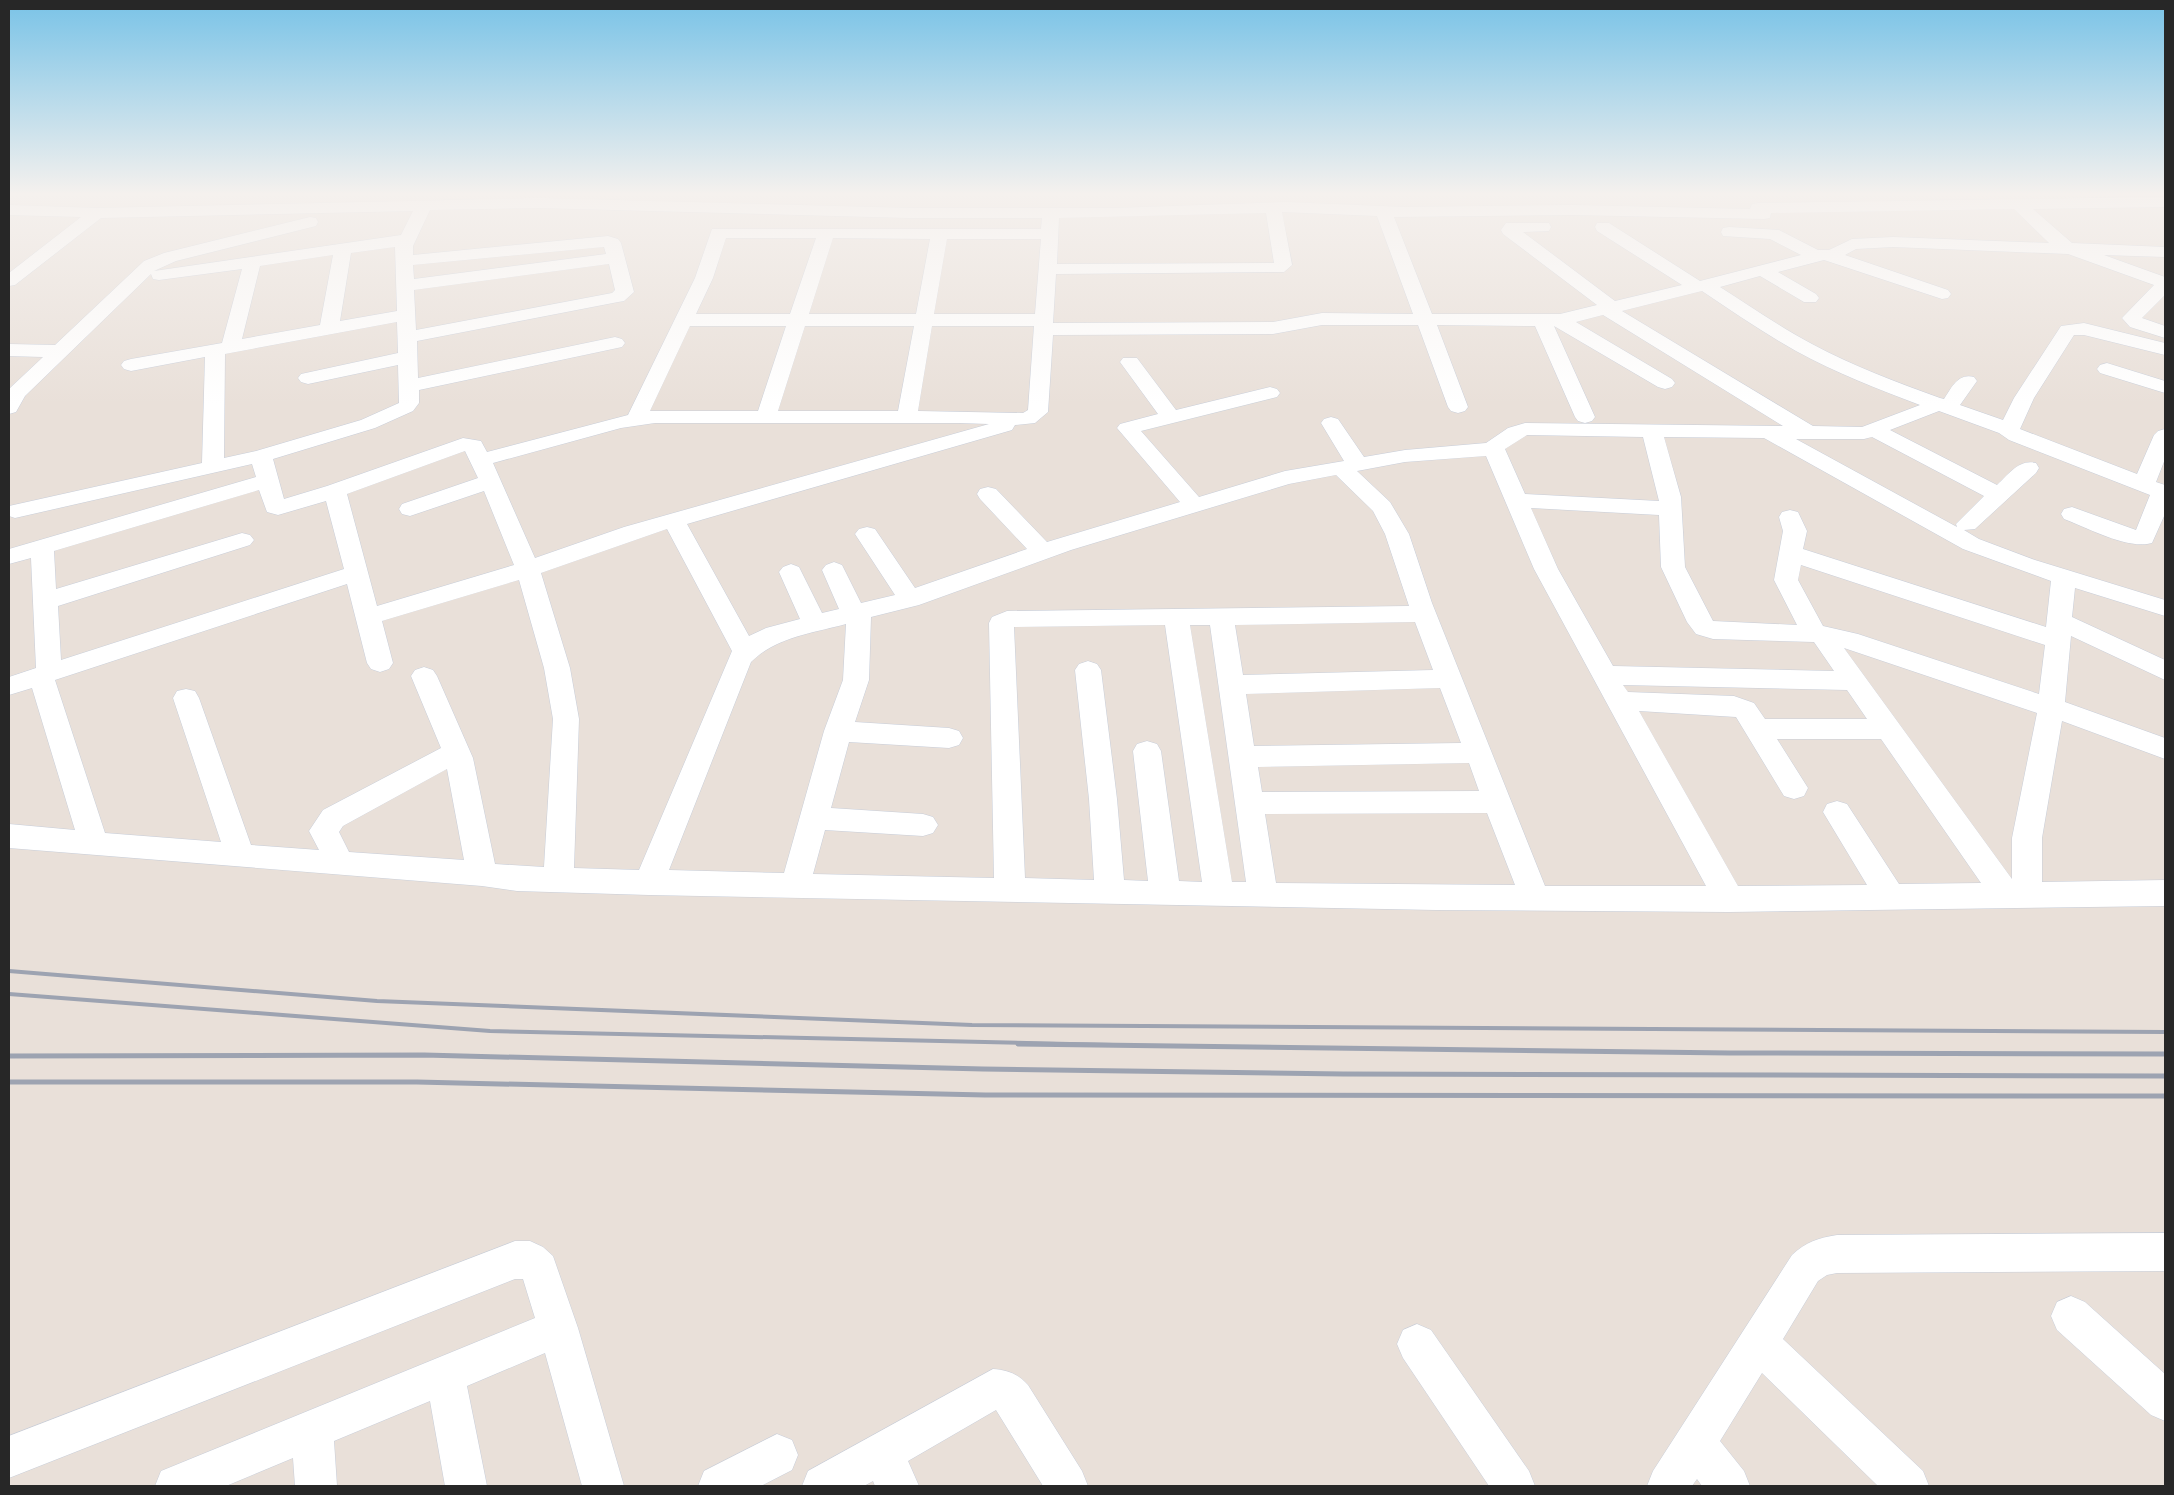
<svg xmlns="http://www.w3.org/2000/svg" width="2174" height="1495" viewBox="0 0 2174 1495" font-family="'Open Sans',sans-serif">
<rect width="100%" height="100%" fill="#e9e0d9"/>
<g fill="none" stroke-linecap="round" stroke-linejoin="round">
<defs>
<g id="minor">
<path d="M2165,197V207L2033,209L2072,243L2165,247V257L2104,255L2165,277V295L2142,318L2165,326V338L2130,327L2122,318L2154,285L2068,254L1893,247L1856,249L1845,255L1948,290L1951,294L1948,298L1942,299L1824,260L1778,272L1816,294L1819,298L1816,302H1804L1760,276L1720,287C1750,306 1780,327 1812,344C1853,366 1896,382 1940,398L1944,399C1952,387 1958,373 1974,377L1977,381L1960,405L2003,420L2014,398L2061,326L2084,323L2165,343V355L2084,335H2074L2034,398L2020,429L2137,474L2154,435L2158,431L2165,429V459L2156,482L2165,485V514L2152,543C2128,550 2088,528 2064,519L2061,514L2064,509L2072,507L2136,530L2150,495L2009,440L1999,433L1939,411L1890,430L1997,485C2009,474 2019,459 2036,463L2039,468L2036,473L1975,529L1964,530L1979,539L2035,560L2165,600V616L2075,588L2072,617L2165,660V680L2071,636L2065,702L2165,738V759L2062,721L2042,838V882L2165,880V906L1729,912L1436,910L649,895L517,891L482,886L9,848V824L75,830L32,688L9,695V677L36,668L31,558L9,564V549L256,477L252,464L15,518L9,516V506L202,463L205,357L131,371L124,369L121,365L124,361L131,359L222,343L242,269L159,280L153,279L151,274L25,396L16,412L9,414V389L43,357L9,356V344L55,345L144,261L164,253L310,217L316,218L318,222L316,226L176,261L154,271L401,235L413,211L101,218L15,285L9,286V273L81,217L9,215V205L97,208L539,198L909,208H1116L1286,202L1404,207L1573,205L1750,209L1752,204L1758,203ZM539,208L909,218H1042L1041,229H712L695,278L628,415L487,452L481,441L463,438L327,486L284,499L273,459L375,428L413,411L419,403V390L622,347L625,343L622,339L615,337L418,378L417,341L618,302L624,301L634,292L621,243L618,239L608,236L413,255V246L430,210ZM2014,209L2049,243L1893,237L1852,239L1829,250H1818L1779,230L1729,227L1723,228L1721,232L1723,236L1770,239L1801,255L1700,281L1609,223H1597L1595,227L1597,231L1682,285L1615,301L1523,232L1549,231L1551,227L1549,223H1506L1501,230L1503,234L1597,305L1560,314H1432L1394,217L1573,215L1764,219L1770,218L1771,213ZM1282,212L1377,216L1413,314L1322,313L1273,322L1053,323L1056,274L1284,272L1292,265ZM1266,213L1274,263L1057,264L1059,218ZM726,238H816L790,314H696L713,278ZM833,238L930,239L916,314H809ZM947,239H1041L1035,314H934ZM395,247L397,311L340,321L351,253ZM604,247L606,254L414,279L413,265ZM333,255L320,325L242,339L260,266ZM609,264L615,290L612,293L416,330L414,290ZM1702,291C1733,312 1764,333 1796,351C1836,373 1878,389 1920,405L1862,427L1813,426L1622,311ZM1603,315L1783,426L1525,423L1508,428L1486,443L1405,450L1364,457L1338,419L1331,417L1324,419L1321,423L1344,461L1285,471L1199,497L1141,431L1277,397L1280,393L1277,389L1270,387L1176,410L1137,358H1123L1120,362L1158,414L1120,424L1117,428L1180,502L1047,542L996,489L988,487L980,489L977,494L980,499L1027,549L915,588L875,529L867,527L859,529L855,534L895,595L861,603L842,565L834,562L826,565L822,570L839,609L822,613L799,567L791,564L783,567L779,572L800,619L766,628L749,636L687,524L1012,430L1015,425L1035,423L1048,412L1053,335L1273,334L1322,325H1418L1448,407L1451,411L1458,413L1465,411L1468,407L1437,325L1535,326L1575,417L1578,421L1585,423L1592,421L1595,417L1554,326L1658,387L1665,389L1672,387L1675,383L1672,379L1576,322ZM397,322L398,353L301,374L298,378L301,382L308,384L398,365L399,403L361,420L256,451L224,458L225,354ZM690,326H786L758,411H650ZM805,326H914L898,411H778ZM932,326H1034L1028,410L1023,413L918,411ZM655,423H959L989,424L624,527L535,558L493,463L621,428ZM1527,435L1643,437L1659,501L1525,494L1505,449ZM1664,437L1764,438L1963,549L2051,581L2046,627L1803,549L1807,531L1798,512L1790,510L1782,512L1779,517L1783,531L1774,580L1797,625L1713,621L1685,567L1681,497ZM1872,437L1984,496L1956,524L1957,527L1796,439H1864ZM465,451L478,478L402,504L399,509L402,514L410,516L484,491L514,565L377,606L347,494ZM1486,456L1534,569L1706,886H1545L1432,603L1409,534L1390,502L1357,471L1405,462ZM1336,475L1373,511L1385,534L1409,606L1007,611L992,617L989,623L994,878L813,874L825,830L923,836L933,833L938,825L933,817L923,814L831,808L849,742L949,748L959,745L963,738L959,731L949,728L855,722L869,680L871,617L919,605L1071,550L1289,484ZM259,490L267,512L278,515L326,501L344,569L61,660L58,606L250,545L254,540L250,535L242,533L56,589L54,551ZM1531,508L1659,515L1661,567L1687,622L1696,634L1713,639L1814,642L1834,671L1613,666L1558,569ZM667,529L732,651L639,870L574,868L579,719L570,668L541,573ZM1801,565L2045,645L2039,694L1858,634L1823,626L1798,580ZM519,580L544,668L553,719L544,867L495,864L473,758L437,676L433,670L424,667L415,670L411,676L441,748L323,810L309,831L319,850L251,845L199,698L195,691L186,689L177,691L173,698L221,842L105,833L55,680L347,584L367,663L371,669L380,672L389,669L393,663L382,621ZM1415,622L1433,670L1243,675L1235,625ZM846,624L843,680L824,731L784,873L669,870L751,662C776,637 813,633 846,624ZM1165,625L1202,882L1179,881L1161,751L1157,744L1147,741L1137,744L1133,751L1148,881L1124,880L1117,799L1101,670L1097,664L1088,661L1079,664L1075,670L1089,799L1094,880L1025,878L1014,627ZM1190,625H1210L1246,882H1232ZM1844,648L2037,713L2012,838V879ZM1623,685L1847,690L1867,719H1765L1754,703L1734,696L1628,692ZM1440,688L1461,743L1254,746L1246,694ZM1639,711L1736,717L1784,796L1794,799L1804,796L1808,788L1777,739H1881L1981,883L1899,884L1847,804L1837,801L1827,804L1823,812L1867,885L1738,886ZM1469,763L1479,791L1262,792L1258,767ZM447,769L464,860L349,852L339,832L343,826ZM1487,813L1515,885L1276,883L1265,814Z"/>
<polygon points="2107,363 2165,381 2165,393 2100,373 2097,369 2100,365"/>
<path d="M2165,1233V1271L1837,1273L1827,1275L1818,1281L1783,1339L1923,1471L1929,1486H1878L1762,1373L1720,1441L1744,1471L1750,1486H1702L1697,1479L1692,1486H1647L1653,1471L1792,1255C1806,1242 1818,1238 1837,1235Z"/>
<polygon points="515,1241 530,1241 543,1247 553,1256 578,1328 624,1486 582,1486 545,1353 467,1386 487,1486 445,1486 430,1401 334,1441 337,1486 295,1486 293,1458 226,1486 155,1486 161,1471 535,1318 523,1279 515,1279 9,1478 9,1436"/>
<polygon points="2071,1296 2085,1302 2165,1374 2165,1421 2151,1415 2057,1330 2051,1316 2057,1302"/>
<polygon points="1417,1324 1431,1330 1529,1471 1535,1486 1489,1486 1403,1358 1397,1344 1403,1330"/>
<path d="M993,1369C1008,1370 1018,1374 1028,1385L1082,1471L1088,1486H1043L996,1410L908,1461L919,1486H875L873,1481L864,1486H802L808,1471Z"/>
<polygon points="777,1434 792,1440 798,1455 792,1470 761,1486 698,1486 704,1471"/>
</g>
</defs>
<!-- minor casing -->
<use href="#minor" stroke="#c8ced9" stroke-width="1"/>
<!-- minor -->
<use href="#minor" fill="#fff" fill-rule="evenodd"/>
<!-- rail-far1 -->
<g stroke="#9da3b1" stroke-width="4">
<polyline points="9,971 377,1001 972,1025 2165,1032"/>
<polyline points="9,994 490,1031 1113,1045"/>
</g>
<!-- rail -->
<g stroke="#9da3b1" stroke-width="5">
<polyline points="1018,1044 1730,1053 2165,1054"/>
<polyline points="9,1056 424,1055 983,1069 1343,1074 2165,1076"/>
<polyline points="9,1082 417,1082 985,1095 2165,1096"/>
</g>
</g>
<!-- sky -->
<linearGradient id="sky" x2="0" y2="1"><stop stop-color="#79c3e7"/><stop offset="0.48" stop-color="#f5f1ee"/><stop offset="1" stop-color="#f5f1ee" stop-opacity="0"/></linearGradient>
<rect width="2174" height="404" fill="url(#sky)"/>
<!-- border -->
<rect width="2174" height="1495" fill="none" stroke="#272727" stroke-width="20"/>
</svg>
